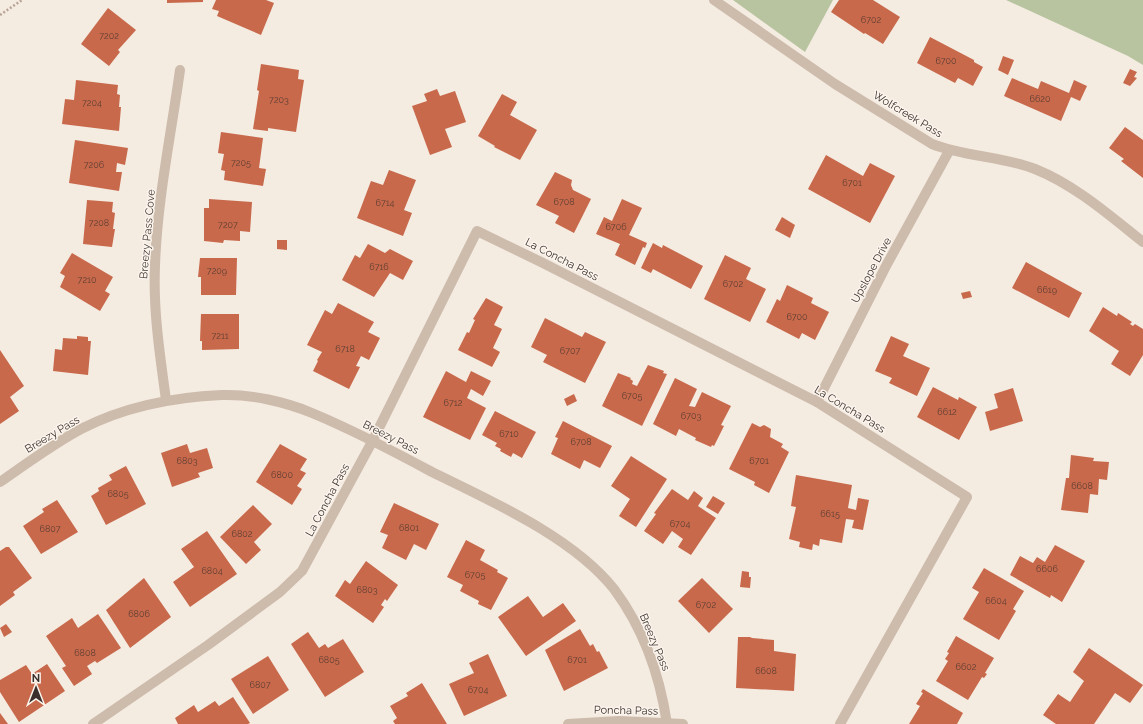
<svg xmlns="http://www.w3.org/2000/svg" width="1143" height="724" viewBox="0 0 1143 724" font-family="Raleway,sans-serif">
<rect width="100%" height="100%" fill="#f4ebe1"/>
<!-- green -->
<g fill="#b8c4a0">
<polygon points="733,0 833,0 805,52"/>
<polygon points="1006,0 1143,0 1143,65 1128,56"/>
</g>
<!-- building -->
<g fill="#c8694b">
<polygon points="167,0 203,0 203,2 167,3"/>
<polygon points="216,0 266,0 274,3 261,35 217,16 219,11 212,9"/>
<polygon points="839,0 873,0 900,17 883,44 865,33 864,34 831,12"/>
<polygon points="108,8 136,30 118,50 120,52 109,66 81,44"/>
<polygon points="930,37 974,60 974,62 983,67 973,86 958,78 955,83 917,63"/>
<polygon points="1003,56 1014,60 1008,75 998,70"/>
<polygon points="261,64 299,70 298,79 304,80 296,132 268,128 268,131 253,129 259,91 257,90"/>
<polygon points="1130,69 1137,72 1134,77 1137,78 1130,86 1123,83"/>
<polygon points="1012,78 1038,89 1041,81 1069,93 1074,80 1087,86 1080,101 1071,97 1061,121 1004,96"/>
<polygon points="76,80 118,85 117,94 120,95 119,107 121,107 119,131 62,124 65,99 74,100"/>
<polygon points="437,89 440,96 455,91 466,122 445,129 452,147 430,155 412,106 427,101 424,94"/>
<polygon points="502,94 517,102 510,115 537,130 520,160 494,147 495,146 478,136"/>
<polygon points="1125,127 1143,140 1143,178 1121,161 1124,159 1109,148"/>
<polygon points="221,132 263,138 259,168 266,169 263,186 224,180 225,171 221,170 224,154 218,153"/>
<polygon points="75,140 128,148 125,165 117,163 116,172 122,172 119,191 69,183"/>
<polygon points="826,155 863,176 870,163 895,176 870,223 808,189"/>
<polygon points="389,170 416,180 404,210 412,213 403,236 357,218 371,181 383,185"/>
<polygon points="555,172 572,180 571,185 573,190 591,199 574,233 555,223 559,216 536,205"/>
<polygon points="209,199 252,202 250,232 240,231 240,241 224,240 223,243 204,241 204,208 209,208"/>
<polygon points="622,199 642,208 629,235 647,243 645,248 643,247 635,265 615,255 620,244 596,234 604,217 612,221"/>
<polygon points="87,200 113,202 112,212 115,213 113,229 115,229 112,247 83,244"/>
<polygon points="782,217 795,225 790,238 775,230"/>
<polygon points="277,240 287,240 287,250 277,249"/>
<polygon points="653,243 662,248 663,245 703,266 691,289 653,269 651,273 641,268"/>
<polygon points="368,244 385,253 390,249 413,261 403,280 390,273 374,297 342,280 355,255 360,258"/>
<polygon points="72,253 113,277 105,291 110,294 100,311 60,287 65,276 60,273"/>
<polygon points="725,255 751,268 746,279 766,289 750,322 704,299"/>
<polygon points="200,258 237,258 236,295 201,295 201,277 198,277"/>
<polygon points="1026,262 1082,293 1069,318 1012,288"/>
<polygon points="787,285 813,298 811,303 829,312 815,340 802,333 799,339 766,322 777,299 780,301"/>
<polygon points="970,291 972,297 963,299 961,293"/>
<polygon points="486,298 503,307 494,325 502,329 493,348 500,352 492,367 458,350 467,332 469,333 475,320 473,319"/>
<polygon points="338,303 374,322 368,332 380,338 369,360 361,356 356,366 360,367 349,389 313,371 318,361 317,360 322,352 307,345 325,310 332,314"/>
<polygon points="1103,307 1117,316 1118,313 1132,322 1130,324 1133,326 1135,324 1143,329 1143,355 1130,376 1111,364 1119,351 1089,331"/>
<polygon points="201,314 239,314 239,349 202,350 202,341 200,341"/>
<polygon points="545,318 582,337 585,332 606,342 585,383 543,362 547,355 531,347"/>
<polygon points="77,336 88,337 88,341 91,341 88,375 53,371 55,349 62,350 63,338 77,339"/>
<polygon points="891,336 909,344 903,356 930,368 917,396 889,383 892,378 875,371"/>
<polygon points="0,350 24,386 10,397 19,411 0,424"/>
<polygon points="648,365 664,371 663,373 667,374 642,426 602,406 618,373 631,378 630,379 633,381 632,384 637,386"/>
<polygon points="446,371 466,382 471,371 491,381 483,396 471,389 467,398 486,408 470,440 423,417"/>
<polygon points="675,378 697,389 689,406 695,407 702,392 731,406 721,425 724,426 714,446 712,445 711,447 695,440 696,438 679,429 676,436 653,424"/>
<polygon points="933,387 958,400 959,397 977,407 959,440 917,417"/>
<polygon points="1013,388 1023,421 990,431 985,412 998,408 994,394"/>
<polygon points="574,394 577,401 567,406 564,399"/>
<polygon points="495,411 536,432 522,458 513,453 511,457 500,451 501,449 495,446 497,443 482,435"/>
<polygon points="563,421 612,446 600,468 584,460 580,469 551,454 558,438 555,437"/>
<polygon points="752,423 760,427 764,425 771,429 770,437 783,444 781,447 789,452 769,493 754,485 755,482 729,469"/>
<polygon points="187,444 190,453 207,448 213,468 198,473 200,477 172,487 161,453"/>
<polygon points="280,444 307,459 300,470 306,473 297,486 302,489 292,505 256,482"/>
<polygon points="1071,455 1094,458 1093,461 1109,462 1107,480 1099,479 1098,495 1090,494 1088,513 1061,510 1066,478 1069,478"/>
<polygon points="631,456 667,479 636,527 619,516 630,499 611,486"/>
<polygon points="126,466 146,504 106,525 91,496 99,491 98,488 112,480 109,475"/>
<polygon points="796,475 852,485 848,508 856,510 858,498 869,500 863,530 852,528 854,520 846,519 842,543 820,539 819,546 813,544 812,550 799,547 800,542 789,539 796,507 791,506"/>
<polygon points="672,489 688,500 694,491 703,498 698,506 716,518 691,555 678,547 683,539 672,531 663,544 644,531 656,514 654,513"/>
<polygon points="713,496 725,503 718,514 706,507"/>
<polygon points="57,500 78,532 41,554 23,526 44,512 42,509"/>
<polygon points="394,503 439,524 426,550 414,544 406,560 382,548 388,535 380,532"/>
<polygon points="253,505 272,524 254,542 261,550 246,564 220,537"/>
<polygon points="207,531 237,574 190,607 173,582 194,567 181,549"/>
<polygon points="466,540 485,550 480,560 498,570 497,572 508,578 491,610 478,604 479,601 460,591 463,585 447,577"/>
<polygon points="1055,545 1085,561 1062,602 1051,595 1050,598 1010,575 1020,556 1033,563 1037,557 1045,562"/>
<polygon points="6,547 9,547 32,578 13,592 15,595 0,606 0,551"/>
<polygon points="366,561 398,585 387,601 385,599 381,605 384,607 373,623 335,596 345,580 350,584"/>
<polygon points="984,568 1024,591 1013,609 1016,611 999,640 963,619 979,592 972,588"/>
<polygon points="742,571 749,572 749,577 751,577 750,588 740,587"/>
<polygon points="144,578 171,617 130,648 106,610"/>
<polygon points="702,578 733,609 709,633 678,601"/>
<polygon points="528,596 543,617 563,603 576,621 526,656 498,617"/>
<polygon points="98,614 121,648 97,663 95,661 87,666 92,674 74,686 62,668 66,666 46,636 72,618 78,628"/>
<polygon points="6,624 12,632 4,637 0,628"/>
<polygon points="580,629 590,646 593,644 597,652 599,651 608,668 564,691 545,650"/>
<polygon points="308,632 319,648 325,644 328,648 343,639 364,672 325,697 291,644"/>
<polygon points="956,636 994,658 985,673 987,674 984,678 982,677 968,700 936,681 948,661 945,659 949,653 947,652"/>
<polygon points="738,637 750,637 752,638 774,640 774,651 796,654 794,691 736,688"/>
<polygon points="1089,648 1143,685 1130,703 1115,693 1094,724 1056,724 1043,715 1058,694 1070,702 1084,681 1073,672"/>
<polygon points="488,654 507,696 464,716 449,684 474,673 469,663"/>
<polygon points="268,656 289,690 253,714 231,679"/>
<polygon points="47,664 65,691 19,722 0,692 0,680 26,665 32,674"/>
<polygon points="422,683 447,724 395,724 393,721 397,718 390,706 408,696 406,693"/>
<polygon points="923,689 963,713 957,724 909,724 920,706 916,704 923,693 921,692"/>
<polygon points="233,697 250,723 248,724 178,724 175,718 194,705 198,712 215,701 219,706"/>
<polygon points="0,713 8,724 0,724"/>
</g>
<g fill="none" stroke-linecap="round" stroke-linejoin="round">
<!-- path -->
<polyline stroke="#b9a596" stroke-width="2.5" stroke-dasharray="2 2" stroke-linecap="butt" points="0,15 22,0"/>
<!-- minor -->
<g stroke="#cdbbac" stroke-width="10">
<path d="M714,0L835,84L932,144C965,157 1003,156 1035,169C1075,185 1109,215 1143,242"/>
<path d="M166,400C160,355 153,311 155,266C157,201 171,135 180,70"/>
<polyline points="817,402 886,266 949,151"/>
<path d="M0,482C26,464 53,444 81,429C124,407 174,397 222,395C251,394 286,402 312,413C353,430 393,451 432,472C491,501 573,537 614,589C643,628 660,676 667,724"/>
<polyline points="93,724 208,645 280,592 302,571 373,440 477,231 541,262 817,402 967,497 840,724"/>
<polyline points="568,724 619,721 683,724"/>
</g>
</g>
<g text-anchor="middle" stroke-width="3" stroke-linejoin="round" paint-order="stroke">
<!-- number labels -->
<g font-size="9" fill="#5e3e33">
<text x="871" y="23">6702</text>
<text x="109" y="39">7202</text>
<text x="946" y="64">6700</text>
<text x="1040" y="102">6620</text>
<text x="279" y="103">7203</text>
<text x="92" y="106">7204</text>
<text x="241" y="166">7205</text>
<text x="94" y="168">7206</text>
<text x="852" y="186">6701</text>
<text x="564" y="205">6708</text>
<text x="385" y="206">6714</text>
<text x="99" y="226">7208</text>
<text x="228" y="228">7207</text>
<text x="616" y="230">6706</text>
<text x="379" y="270">6716</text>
<text x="217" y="274">7209</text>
<text x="87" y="283">7210</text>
<text x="733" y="287">6702</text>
<text x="1047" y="293">6619</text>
<text x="797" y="320">6700</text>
<text x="220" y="339">7211</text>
<text x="345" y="352">6718</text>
<text x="570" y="354">6707</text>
<text x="632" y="399">6705</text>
<text x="453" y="406">6712</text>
<text x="947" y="415">6612</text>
<text x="691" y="419">6703</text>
<text x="509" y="437">6710</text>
<text x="581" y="445">6708</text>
<text x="187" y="464">6803</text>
<text x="759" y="464">6701</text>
<text x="282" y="478">6800</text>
<text x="1082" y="489">6608</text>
<text x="118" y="497">6805</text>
<text x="830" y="517">6615</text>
<text x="680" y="527">6704</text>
<text x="409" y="531">6801</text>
<text x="50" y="532">6807</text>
<text x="242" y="537">6802</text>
<text x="1047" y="572">6606</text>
<text x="212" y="574">6804</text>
<text x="475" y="578">6705</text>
<text x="367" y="593">6803</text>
<text x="996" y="604">6604</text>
<text x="706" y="608">6702</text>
<text x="139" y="617">6806</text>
<text x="85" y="656">6808</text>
<text x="329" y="663">6805</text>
<text x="577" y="663">6701</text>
<text x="966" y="670">6602</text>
<text x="766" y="674">6608</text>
<text x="260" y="688">6807</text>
<text x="478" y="693">6704</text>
</g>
<!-- street labels -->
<g font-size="11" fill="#3b302b" stroke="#fbf5ee">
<text transform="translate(908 114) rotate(31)" y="4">Wolfcreek Pass</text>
<text transform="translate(147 234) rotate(-85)" y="4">Breezy Pass Cove</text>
<text transform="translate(562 259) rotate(27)" y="4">La Concha Pass</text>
<text transform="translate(871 270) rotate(-62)" y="4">Upslope Drive</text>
<text transform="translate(850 409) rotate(31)" y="4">La Concha Pass</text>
<text transform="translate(52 434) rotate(-31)" y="4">Breezy Pass</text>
<text transform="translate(391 437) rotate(27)" y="4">Breezy Pass</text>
<text transform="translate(327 500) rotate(-62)" y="4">La Concha Pass</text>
<text transform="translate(655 642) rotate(67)" y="4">Breezy Pass</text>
<text transform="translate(626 710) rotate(1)" y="4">Poncha Pass</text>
</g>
</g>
<!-- north arrow -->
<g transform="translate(36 688)" stroke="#fbf5ee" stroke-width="3" paint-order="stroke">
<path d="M0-3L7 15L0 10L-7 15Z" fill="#3b302b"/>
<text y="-6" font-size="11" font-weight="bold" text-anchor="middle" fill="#3b302b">N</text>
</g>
</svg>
